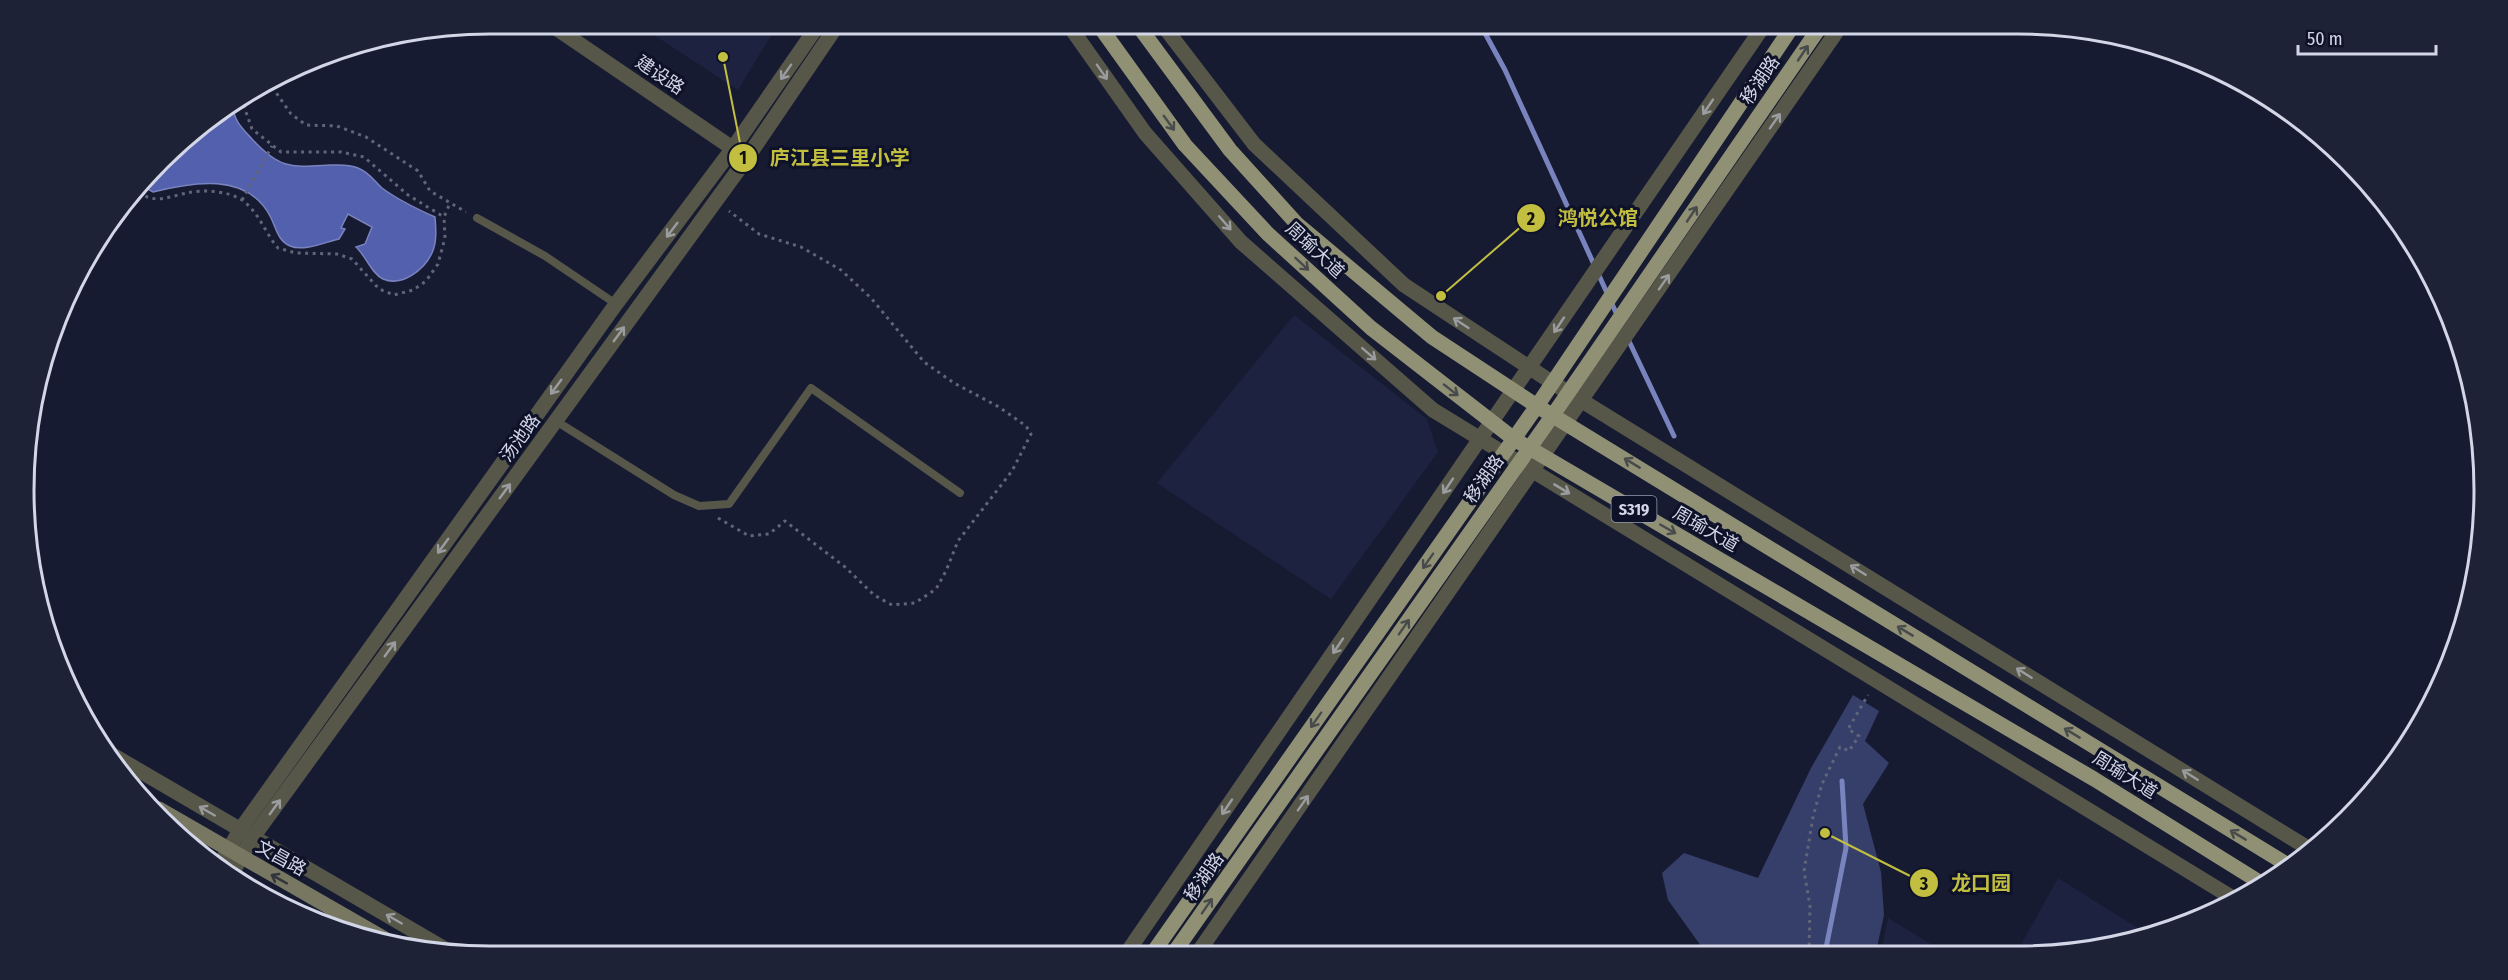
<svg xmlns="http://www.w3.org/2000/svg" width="2508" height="980" viewBox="0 0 2508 980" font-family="'Fira Sans Condensed','Noto Sans SC',sans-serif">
<rect width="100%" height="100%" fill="#171b32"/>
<!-- built -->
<g fill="#1c223f">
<polygon points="637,24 778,24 738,90"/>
<polygon points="1294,315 1427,419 1438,452 1331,599 1157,483"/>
<polygon points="2058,878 2144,932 2079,952 2017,952"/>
<polygon points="1888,918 1944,952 1881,952"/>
</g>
<!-- green -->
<polygon fill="#363e6a" points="1853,695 1879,711 1865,741 1889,763 1863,804 1881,872 1884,915 1876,952 1706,953 1668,900 1662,873 1684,853 1758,878 1811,768"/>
<!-- water -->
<path fill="#5360ad" stroke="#7983be" stroke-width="1.5" d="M232,104C235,122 240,126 252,139C280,170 292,167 330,165C340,165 349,164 358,168C369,172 374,181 382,188C398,200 417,209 435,217C436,229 437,242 432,253C424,270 402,287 383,279C371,273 366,256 356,247L365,244L372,227L348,214L341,228L345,229L339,239C325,242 304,252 290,246C277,240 276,227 270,216C247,172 192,182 153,192L144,187L183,139Z"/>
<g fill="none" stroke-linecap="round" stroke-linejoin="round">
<!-- stream -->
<g stroke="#7983be" stroke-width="5">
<polyline points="1480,24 1505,70 1618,317"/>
<polyline points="1627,337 1674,436"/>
<polyline points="1825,953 1846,848 1842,781"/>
</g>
<!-- path -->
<g stroke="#616579" stroke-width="3" stroke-dasharray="3 4.5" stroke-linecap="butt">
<polyline points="268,81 291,114 306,125 337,126 366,137 418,171 430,191 466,212"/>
<polyline points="241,98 252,129 281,152 341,152 364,157 408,195 444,217"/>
<path d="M139,192C155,205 170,196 187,193C203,189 228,191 242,200C259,212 265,233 278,248L296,253L337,254L352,259L379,289L394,295L413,290L426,281L438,264L445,238L444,217L450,203"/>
<polyline points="242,200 272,146"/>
<polyline points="718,518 749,536 769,534 785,521 845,567 874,595 892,605 915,603 936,589 946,571 958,541 1012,471 1031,434 1026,426 999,407 954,383 924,362 871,298 841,270 801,247 759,234 729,211"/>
<polyline points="1809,953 1810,906 1804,871 1813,817 1822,784 1840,747 1849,751 1859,736 1848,729 1868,695"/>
</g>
<!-- service -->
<g stroke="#565649" stroke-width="8">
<polyline points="477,218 545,256 616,304"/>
<polyline points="556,421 674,495 699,506 729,504 811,388 960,493"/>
</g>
<!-- minor -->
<g stroke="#565649" stroke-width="15">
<polyline points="1068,24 1145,133 1241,242 1433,410 2236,900"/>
<polyline points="1162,24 1254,144 1404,285 1553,383 2311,850"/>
<polyline points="104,750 445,949"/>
<polyline points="1126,954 1765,24"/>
<polyline points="1197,954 1842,24"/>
</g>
<!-- tertiary -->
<g stroke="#565649" stroke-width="15">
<polyline points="550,24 741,154"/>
<polyline points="219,866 240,830 616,304 733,148 819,24"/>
<polyline points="232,873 253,837 747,158 838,24"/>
</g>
<!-- secondary -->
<polyline stroke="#777762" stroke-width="15" points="159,809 385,939"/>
<!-- primary -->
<g stroke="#909075" stroke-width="15">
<polyline points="1098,24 1185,145 1267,233 1371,328 1514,439 2094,779 2261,883"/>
<polyline points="1137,24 1230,150 1297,224 1432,337 1537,406 2288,865"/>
<polyline points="1152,954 1537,406 1794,24"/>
<polyline points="1173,954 1553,415 1822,24"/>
</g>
</g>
<!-- one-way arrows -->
<defs><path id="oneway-shaft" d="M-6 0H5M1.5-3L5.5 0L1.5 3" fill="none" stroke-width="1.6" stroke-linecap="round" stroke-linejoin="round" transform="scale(1.5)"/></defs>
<g stroke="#484b4b">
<use href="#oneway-shaft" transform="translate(1803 53) rotate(-56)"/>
<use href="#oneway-shaft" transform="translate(1169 123) rotate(54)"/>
<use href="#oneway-shaft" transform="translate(1692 214) rotate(-56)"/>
<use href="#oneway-shaft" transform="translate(1302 264) rotate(43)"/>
<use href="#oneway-shaft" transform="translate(1451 390) rotate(38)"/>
<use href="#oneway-shaft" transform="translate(1632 463) rotate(-149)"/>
<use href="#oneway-shaft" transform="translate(1668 529) rotate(30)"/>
<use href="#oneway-shaft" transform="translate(1428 561) rotate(125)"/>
<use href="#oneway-shaft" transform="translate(1404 627) rotate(-55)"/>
<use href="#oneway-shaft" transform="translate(1905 631) rotate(-149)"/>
<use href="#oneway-shaft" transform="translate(1316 720) rotate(125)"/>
<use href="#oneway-shaft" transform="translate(2072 733) rotate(-149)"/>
<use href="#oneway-shaft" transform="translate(2238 835) rotate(-149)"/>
<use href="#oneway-shaft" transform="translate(1207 906) rotate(-55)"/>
</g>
<g stroke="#9a9c9f">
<use href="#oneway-shaft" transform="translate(786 72) rotate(125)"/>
<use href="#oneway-shaft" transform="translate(1102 72) rotate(55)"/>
<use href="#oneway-shaft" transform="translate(1708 107) rotate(124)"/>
<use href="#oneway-shaft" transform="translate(1775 121) rotate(-55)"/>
<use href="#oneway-shaft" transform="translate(1225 223) rotate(49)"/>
<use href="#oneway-shaft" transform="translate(672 230) rotate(127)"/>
<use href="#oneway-shaft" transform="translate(1664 282) rotate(-55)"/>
<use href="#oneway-shaft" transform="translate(1461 323) rotate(-147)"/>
<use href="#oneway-shaft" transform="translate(1559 325) rotate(124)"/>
<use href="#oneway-shaft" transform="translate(619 334) rotate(-54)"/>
<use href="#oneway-shaft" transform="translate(1369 354) rotate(41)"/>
<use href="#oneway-shaft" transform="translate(556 387) rotate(126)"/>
<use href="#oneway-shaft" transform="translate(1448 486) rotate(124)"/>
<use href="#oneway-shaft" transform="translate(1562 489) rotate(31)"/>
<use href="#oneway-shaft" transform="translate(505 491) rotate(-54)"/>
<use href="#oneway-shaft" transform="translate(443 546) rotate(126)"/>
<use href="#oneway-shaft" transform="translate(1858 570) rotate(-148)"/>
<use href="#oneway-shaft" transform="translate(1338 646) rotate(124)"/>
<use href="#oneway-shaft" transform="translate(390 649) rotate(-54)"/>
<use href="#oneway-shaft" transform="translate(2024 673) rotate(-148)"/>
<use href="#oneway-shaft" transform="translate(2190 775) rotate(-148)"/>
<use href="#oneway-shaft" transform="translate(1303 803) rotate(-55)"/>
<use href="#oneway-shaft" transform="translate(275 807) rotate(-54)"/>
<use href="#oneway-shaft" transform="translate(1227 807) rotate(124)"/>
<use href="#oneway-shaft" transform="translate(207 811) rotate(-150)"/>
<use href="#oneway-shaft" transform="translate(394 919) rotate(-150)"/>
</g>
<use stroke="#33353c" href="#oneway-shaft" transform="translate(279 879) rotate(-151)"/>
<g text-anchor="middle" stroke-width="6" stroke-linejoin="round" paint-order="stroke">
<!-- shield labels -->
<rect fill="#0e1228" stroke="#979bad" stroke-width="1.5" x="1611.5" y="496" width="45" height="26" rx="4.5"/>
<g font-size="16" font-weight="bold" fill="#d2d6e6">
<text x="1634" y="515">S319</text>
</g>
<!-- street labels -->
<g font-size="18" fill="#d2d6e6" stroke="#0e1228">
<text transform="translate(660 75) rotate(34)" y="6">建设路</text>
<text transform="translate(1760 80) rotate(-56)" y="6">移湖路</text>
<text transform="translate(1315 250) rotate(43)" y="6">周瑜大道</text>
<text transform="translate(520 438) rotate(-54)" y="6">汤池路</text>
<text transform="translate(1484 479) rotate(-55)" y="6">移湖路</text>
<text transform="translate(1706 529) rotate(30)" y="6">周瑜大道</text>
<text transform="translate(2125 775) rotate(32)" y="6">周瑜大道</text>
<text transform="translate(281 858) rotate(29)" y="6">文昌路</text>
<text transform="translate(1204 877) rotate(-55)" y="6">移湖路</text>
</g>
</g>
<!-- crop -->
<path d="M0 0H2508V980H0ZM490 34H2018A456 456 0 0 1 2474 490V490A456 456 0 0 1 2018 946H490A456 456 0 0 1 34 490V490A456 456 0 0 1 490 34Z" fill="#1e2237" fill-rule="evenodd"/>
<path fill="none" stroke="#d2d6e6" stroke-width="3" d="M490 34H2018A456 456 0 0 1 2474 490V490A456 456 0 0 1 2018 946H490A456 456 0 0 1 34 490V490A456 456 0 0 1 490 34Z"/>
<!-- callouts -->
<path fill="none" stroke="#c1be40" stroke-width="2" d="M723 57L743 158M1441 296L1531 218M1825 833L1924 883"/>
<g fill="#c1be40" stroke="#0e1228" stroke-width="2">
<circle cx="723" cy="57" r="6"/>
<circle cx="1441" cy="296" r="6"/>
<circle cx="1825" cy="833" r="6"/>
<circle cx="743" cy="158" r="15"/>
<circle cx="1531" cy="218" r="15"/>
<circle cx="1924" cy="883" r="15"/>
</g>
<g font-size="18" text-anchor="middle" font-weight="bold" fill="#111">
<text x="743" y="164">1</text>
<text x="1531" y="225">2</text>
<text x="1924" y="890">3</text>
</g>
<g font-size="20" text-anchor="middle" font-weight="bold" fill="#c1be40" stroke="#0e1228" stroke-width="6" stroke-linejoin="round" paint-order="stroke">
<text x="840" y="165">庐江县三里小学</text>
<text x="1598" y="225">鸿悦公馆</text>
<text x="1981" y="890">龙口园</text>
</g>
<!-- scale -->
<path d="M2298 45v9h138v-9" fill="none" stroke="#d2d6e6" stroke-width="3"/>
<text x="2307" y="45" font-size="18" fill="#d2d6e6" stroke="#0e1228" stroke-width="4.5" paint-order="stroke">50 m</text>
</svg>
